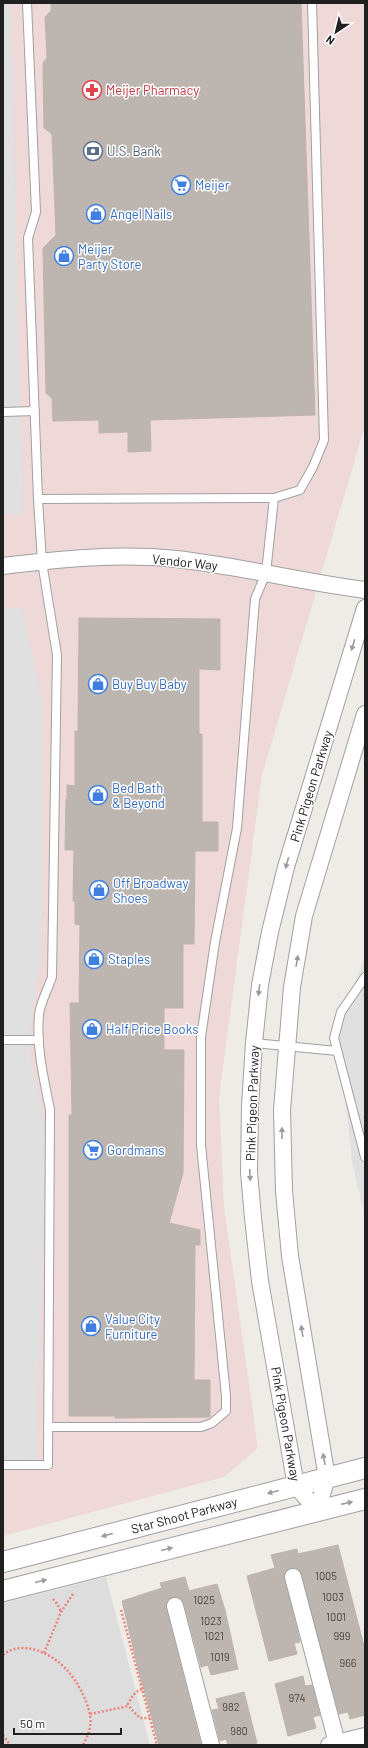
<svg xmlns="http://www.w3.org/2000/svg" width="368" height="1748" viewBox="0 0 368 1748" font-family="Barlow,sans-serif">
<rect width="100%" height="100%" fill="#efece7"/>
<!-- residential -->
<polygon fill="#ddd" points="106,1577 150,1745 3,1745 3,1603"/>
<!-- commercial -->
<polygon fill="#eed8d8" points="3,3 365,3 365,425 262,775 219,1097 224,1207 258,1448 224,1477 3,1536"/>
<!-- parking -->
<g fill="#e0e0e0">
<polygon points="3,3 11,3 23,513 3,515"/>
<polygon points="22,608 42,699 41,960 31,1020 30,1058 42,1108 46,1146 36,1460 3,1459 3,609"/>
<polygon points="365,957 365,1218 352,1161 338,1024"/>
</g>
<!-- building -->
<g fill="#bcb5b0" stroke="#bfb3ab">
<polygon points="51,3 301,3 315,415 150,420 151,451 128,452 128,432 99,433 99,420 53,421 52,398 46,393 43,248 56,235 52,134 44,128 43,63 47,58 45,17 51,11"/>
<polygon points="79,618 220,619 220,670 199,669 199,734 202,734 202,822 218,822 218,851 195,851 194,944 183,944 183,1008 164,1008 164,1050 184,1050 183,1173 169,1223 200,1230 200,1245 195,1245 194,1380 210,1380 210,1417 115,1418 115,1416 69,1416 69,1115 72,1115 70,1003 79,1003 80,925 75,924 75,901 73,901 74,850 65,850 66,799 67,799 67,785 75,786 75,731 78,732"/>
<polygon points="338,1545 365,1650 365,1715 350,1719 348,1712 339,1714 300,1571 296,1568 291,1568 286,1571 284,1575 300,1642 294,1643 297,1654 269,1661 247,1576 275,1568 271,1555 297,1549 298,1554"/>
<polygon points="185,1577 189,1591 217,1584 225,1610 238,1669 211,1675 208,1665 201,1667 184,1603 181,1599 177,1597 169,1599 166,1603 166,1608 201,1745 159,1745 138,1668 122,1601 162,1588 160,1583"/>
<polygon points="303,1676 305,1686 312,1685 320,1715 313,1717 316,1728 288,1736 275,1684"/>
<polygon points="244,1692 257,1743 248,1745 228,1745 226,1739 220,1741 212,1710 219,1709 216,1699"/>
</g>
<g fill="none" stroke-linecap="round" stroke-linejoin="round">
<defs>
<g id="service">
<polyline points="3,412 35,411"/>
<polyline points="38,499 274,498 300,490 313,467 324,440 312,3"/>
<polyline points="365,977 341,1012 334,1038 365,1157"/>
<polyline points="3,1040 39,1040"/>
<polyline points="254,1043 337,1051"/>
<polyline points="48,1427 201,1427 212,1423 226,1411 226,1396 201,1145 201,1037 215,942 237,828 255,599 266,573 274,498"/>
<path d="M3,1465H48L50,1110C44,1079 36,1047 39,1015C40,1003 48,989 52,977L57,655L42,562L38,499L28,238L36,212L27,3"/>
</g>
<g id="minor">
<path d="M3,566C60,559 119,553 176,559C239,566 302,582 365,590"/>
<polyline points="317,1510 296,1486 260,1281 253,1218 249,1172 250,1106 254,1043 260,985 270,932 286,867 365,608"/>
<polyline points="317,1510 327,1478 290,1256 284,1191 282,1110 292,987 304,916 365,714"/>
<polyline points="293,1577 337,1743"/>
<polyline points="175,1606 211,1745"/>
<polyline points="329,1745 365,1736"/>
</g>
<g id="tertiary">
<polyline points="3,1562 365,1468"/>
<polyline points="3,1591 365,1499"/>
</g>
</defs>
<!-- service casing -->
<use href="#service" stroke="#a1a1a1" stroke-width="10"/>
<!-- minor casing -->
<use href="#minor" stroke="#a1a1a1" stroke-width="18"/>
<!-- tertiary casing -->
<use href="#tertiary" stroke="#a1a1a1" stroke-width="22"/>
<!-- path -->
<g stroke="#ec827c" stroke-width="2.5" stroke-dasharray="2 2" stroke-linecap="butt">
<polyline points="53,1599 58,1605 61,1612"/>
<polyline points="121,1610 157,1745"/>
<polyline points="44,1653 61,1612 73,1594"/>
<path d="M3,1655C22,1639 51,1653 66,1669C77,1681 87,1699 90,1715C92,1726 88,1736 83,1745"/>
<path d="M142,1689C134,1692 132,1697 128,1704L131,1709L140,1718H150"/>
<polyline points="90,1714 129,1706"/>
<polyline points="3,1735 10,1745"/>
</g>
<!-- service -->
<use href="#service" stroke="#fff" stroke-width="8"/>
<!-- minor -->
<use href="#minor" stroke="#fff" stroke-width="16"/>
<!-- tertiary -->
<use href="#tertiary" stroke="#fff" stroke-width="20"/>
</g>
<!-- one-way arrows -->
<defs><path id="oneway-solid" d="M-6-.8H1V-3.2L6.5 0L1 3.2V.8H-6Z"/></defs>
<g fill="#9b9b9b">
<use href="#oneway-solid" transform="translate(353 645) rotate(107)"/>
<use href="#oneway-solid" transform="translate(287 863) rotate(106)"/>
<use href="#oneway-solid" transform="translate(297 961) rotate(-80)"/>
<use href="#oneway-solid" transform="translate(259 990) rotate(97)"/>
<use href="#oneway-solid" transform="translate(282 1133) rotate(-90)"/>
<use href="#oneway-solid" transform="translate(250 1175) rotate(87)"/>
<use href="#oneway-solid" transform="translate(302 1331) rotate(-99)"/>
<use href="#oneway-solid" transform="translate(324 1459) rotate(-101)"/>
<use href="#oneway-solid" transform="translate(273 1492) rotate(165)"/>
<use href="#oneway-solid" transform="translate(347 1503) rotate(-13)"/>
<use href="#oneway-solid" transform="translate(107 1535) rotate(165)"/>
<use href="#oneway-solid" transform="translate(167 1549) rotate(-14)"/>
<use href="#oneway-solid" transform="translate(41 1581) rotate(-14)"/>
</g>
<!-- icons -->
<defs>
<symbol id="pharmacy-ring" viewBox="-11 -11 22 22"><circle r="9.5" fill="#fff" stroke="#e0444e" stroke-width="1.5"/><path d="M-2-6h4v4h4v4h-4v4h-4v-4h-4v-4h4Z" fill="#e0444e"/></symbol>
<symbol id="bank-ring" viewBox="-11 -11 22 22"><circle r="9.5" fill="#fff" stroke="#5c6f8a" stroke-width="1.5"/><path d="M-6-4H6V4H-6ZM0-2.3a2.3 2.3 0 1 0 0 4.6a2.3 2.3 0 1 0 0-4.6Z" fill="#5c6f8a"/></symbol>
<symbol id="supermarket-ring" viewBox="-11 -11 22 22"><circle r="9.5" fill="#fff" stroke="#3f7fe0" stroke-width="1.5"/><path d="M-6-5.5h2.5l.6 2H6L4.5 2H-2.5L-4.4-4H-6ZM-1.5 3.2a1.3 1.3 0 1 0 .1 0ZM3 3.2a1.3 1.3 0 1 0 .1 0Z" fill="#3f7fe0"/></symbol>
<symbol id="shop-ring" viewBox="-11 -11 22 22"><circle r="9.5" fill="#fff" stroke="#3f7fe0" stroke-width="1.5"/><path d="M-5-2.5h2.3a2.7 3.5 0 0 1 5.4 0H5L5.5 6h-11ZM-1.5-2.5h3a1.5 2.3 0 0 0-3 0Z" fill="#3f7fe0"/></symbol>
</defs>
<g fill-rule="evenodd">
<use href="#pharmacy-ring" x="81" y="79" width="22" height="22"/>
<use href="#bank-ring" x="82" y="140" width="22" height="22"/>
<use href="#supermarket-ring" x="170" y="174" width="22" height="22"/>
<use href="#shop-ring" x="85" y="203" width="22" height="22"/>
<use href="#shop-ring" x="53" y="245" width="22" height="22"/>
<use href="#shop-ring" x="87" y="673" width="22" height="22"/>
<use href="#shop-ring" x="87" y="784" width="22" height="22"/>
<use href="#shop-ring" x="88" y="879" width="22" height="22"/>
<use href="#shop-ring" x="83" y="948" width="22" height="22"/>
<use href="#shop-ring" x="81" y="1018" width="22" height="22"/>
<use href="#supermarket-ring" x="82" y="1139" width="22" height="22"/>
<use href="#shop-ring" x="80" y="1315" width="22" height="22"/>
</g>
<g text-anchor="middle" stroke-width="3" stroke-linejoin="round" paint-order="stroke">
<!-- number labels -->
<g font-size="11" fill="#474544">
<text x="326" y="1580">1005</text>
<text x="333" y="1601">1003</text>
<text x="204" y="1604">1025</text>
<text x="336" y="1621">1001</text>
<text x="211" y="1625">1023</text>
<text x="214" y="1640">1021</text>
<text x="342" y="1640">999</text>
<text x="220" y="1661">1019</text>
<text x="348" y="1667">966</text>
<text x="297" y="1702">974</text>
<text x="231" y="1711">982</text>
<text x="239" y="1735">980</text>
</g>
<!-- health labels -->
<g font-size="13" fill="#be3a42" stroke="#fff" text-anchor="start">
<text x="106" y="95">Meijer Pharmacy</text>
</g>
<!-- service labels -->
<g font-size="13" fill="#4e5e75" stroke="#fff" text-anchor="start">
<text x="107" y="156">U.S. Bank</text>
</g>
<!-- shop labels -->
<g font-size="13" fill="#366cbe" stroke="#fff" text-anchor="start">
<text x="195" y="190">Meijer</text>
<text x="110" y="219">Angel Nails</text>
<text x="78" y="254">Meijer<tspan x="78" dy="15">Party Store</tspan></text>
<text x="112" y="689">Buy Buy Baby</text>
<text x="112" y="793">Bed Bath<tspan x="112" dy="15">&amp; Beyond</tspan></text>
<text x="113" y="888">Off Broadway<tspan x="113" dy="15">Shoes</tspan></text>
<text x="108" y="964">Staples</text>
<text x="106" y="1034">Half Price Books</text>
<text x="107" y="1155">Gordmans</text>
<text x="105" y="1324">Value City<tspan x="105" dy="15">Furniture</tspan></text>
</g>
<!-- street labels -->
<g font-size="13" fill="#202020" stroke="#fff">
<text transform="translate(185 562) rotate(6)" y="5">Vendor Way</text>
<text transform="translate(311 786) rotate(-73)" y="5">Pink Pigeon Parkway</text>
<text transform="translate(252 1103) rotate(-88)" y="5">Pink Pigeon Parkway</text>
<text transform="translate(286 1424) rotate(80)" y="5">Pink Pigeon Parkway</text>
<text transform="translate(184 1515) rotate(-15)" y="5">Star Shoot Parkway</text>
</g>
</g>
<!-- border -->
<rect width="368" height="1748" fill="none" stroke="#202020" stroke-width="8"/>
<!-- north arrow -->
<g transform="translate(336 32) rotate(215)" stroke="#ffffff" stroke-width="3" paint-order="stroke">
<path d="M0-3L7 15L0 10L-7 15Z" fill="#202020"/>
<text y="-6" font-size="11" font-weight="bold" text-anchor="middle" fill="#202020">N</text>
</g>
<!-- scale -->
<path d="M14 1728v6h107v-6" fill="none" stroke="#202020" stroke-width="2"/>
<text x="20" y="1728" font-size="12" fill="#202020" stroke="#ffffff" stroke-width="3" paint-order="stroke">50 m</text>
</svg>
